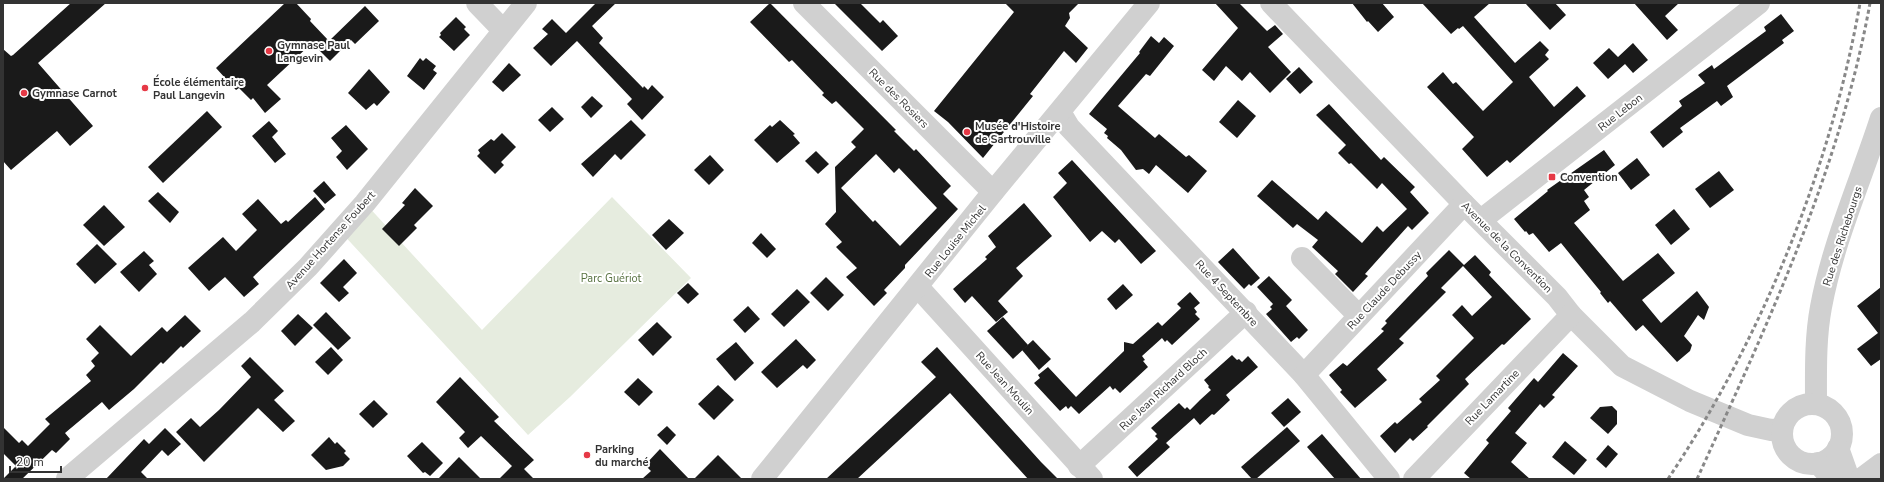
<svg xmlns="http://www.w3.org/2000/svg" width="1884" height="482" viewBox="0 0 1884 482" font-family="'Nunito Sans',sans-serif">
<rect width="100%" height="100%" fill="#fff"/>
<!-- green -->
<polygon fill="#e6ecdf" points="612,197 691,278 570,397 528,435 340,231 365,203 482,330"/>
<!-- building -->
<g fill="#1a1a1a" fill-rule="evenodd">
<polygon points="71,3 106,3 38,63 93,126 70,146 57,131 11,170 3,161 3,49 11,56 13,55"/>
<polygon points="285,3 296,3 311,19 310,21 329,41 365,6 379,21 355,44 351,40 330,61 312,43 267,85 281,99 265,113 253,98 251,100 239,88 236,90 216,68"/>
<polygon points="596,3 616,3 592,26 603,38 599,43 643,88 644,86 648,90 652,85 664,97 642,120 627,104 632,99 577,41 551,66 533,48 548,34 542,29 552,19 566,33"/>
<path d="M770,3L896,130L894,131L914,151L916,149L951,186L943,194L958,209L905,265V268L884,290L887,293L874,306L846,277L857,268L836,247L842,242L825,224L836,212L835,167L856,147L851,142L864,129L836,101L832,104L822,95L824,93L792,60L789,62L750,22ZM876,154L894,173L899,168L937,208L900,246L875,220L873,222L841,188Z"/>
<polygon points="834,3 860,3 880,23 883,20 898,36 882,51"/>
<polygon points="1005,3 1079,3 1069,13 1070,18 1065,26 1088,48 1076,63 1064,51 1030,94 1033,96 983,158 948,122 934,111 1014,12"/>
<polygon points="1215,3 1239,3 1267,31 1275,25 1283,34 1268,47 1291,72 1270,93 1250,72 1242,81 1226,66 1214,81 1202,70 1238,28"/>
<polygon points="1352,3 1382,3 1394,17 1378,32 1368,21 1367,22"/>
<polygon points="1422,3 1490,3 1474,17 1515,63 1540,41 1549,50 1545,55 1549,59 1529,77 1554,107 1577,86 1586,96 1510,163 1507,160 1487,177 1462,149 1474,137 1427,87 1443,72 1453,84 1456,82 1483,111 1513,82 1463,26 1459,29 1458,28 1451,34"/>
<polygon points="1525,3 1555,3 1566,15 1550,30"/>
<polygon points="1634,3 1679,3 1665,16 1678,30 1667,40"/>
<polygon points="1781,14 1794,31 1782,40 1784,43 1727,86 1733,97 1721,106 1717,101 1680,128 1683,132 1663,148 1650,132 1682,106 1679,101 1705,83 1698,75 1712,65 1714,69 1766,31 1764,27"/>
<polygon points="456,17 466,27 464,29 470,35 454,51 439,37 441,35 440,33"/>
<polygon points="1151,36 1159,43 1164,37 1174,46 1150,76 1146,74 1118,106 1155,138 1159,134 1186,157 1189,155 1207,171 1188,193 1156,165 1149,174 1143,169 1136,170 1121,150 1107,138 1108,136 1104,133 1107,129 1089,114 1140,53 1139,52"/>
<polygon points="1633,43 1648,60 1633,73 1625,64 1608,79 1593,63 1609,48 1618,57"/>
<polygon points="420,58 423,61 426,58 436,66 433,70 437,73 424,90 407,76"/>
<polygon points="509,63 521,75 503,92 492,82"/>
<polygon points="1299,67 1313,82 1300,94 1286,79"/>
<polygon points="369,69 390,92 377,106 374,103 366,110 348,93"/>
<polygon points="592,96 603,106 591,118 581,107"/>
<polygon points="1238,100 1256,116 1237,138 1219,122"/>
<polygon points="1329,104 1381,160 1384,157 1415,187 1410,192 1429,213 1412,230 1408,226 1365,274 1368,276 1353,292 1335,274 1338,271 1312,247 1318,240 1297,224 1293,228 1257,196 1272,180 1318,220 1326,211 1362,243 1377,226 1383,232 1407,209 1382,183 1377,189 1351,163 1349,164 1338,153 1346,145 1316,115"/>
<polygon points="552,107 564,119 550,132 538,120"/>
<polygon points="207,111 222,127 163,183 148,167"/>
<polygon points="631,120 646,135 621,160 615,154 593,177 581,164"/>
<polygon points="780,120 795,134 793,135 800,143 777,163 754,140 770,125 772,127"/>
<polygon points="269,121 278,131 272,137 286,154 275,163 252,136"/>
<polygon points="346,125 368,149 347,170 336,157 342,151 331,138"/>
<polygon points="502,133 516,147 501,162 504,165 495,174 477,156 480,153 478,150 491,139 494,141"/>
<polygon points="1604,150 1615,165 1584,190 1589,197 1584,201 1590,210 1574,223 1623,281 1658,253 1675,273 1642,300 1661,323 1697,291 1709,307 1704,320 1698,315 1684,336 1692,345 1690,351 1677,362 1643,325 1636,331 1610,301 1608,303 1600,293 1601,292 1592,281 1561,243 1549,252 1533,233 1529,235 1526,231 1525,232 1514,219 1548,191 1547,190"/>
<polygon points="816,151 829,164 818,174 805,161"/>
<polygon points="710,155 724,170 709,185 694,170"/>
<polygon points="1637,158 1650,175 1631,190 1618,173"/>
<polygon points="1072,160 1156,251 1141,264 1119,239 1115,243 1102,231 1090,242 1053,197 1067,183 1058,173"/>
<polygon points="1719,171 1734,190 1710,208 1695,189"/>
<polygon points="324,181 336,195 325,204 313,191"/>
<polygon points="415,188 433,206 414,225 417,228 399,246 382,229 405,205 402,203"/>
<polygon points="158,192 179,212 170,223 148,201"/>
<polygon points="315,197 325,209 253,277 259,284 244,297 225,277 209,291 188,268 223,237 236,251 257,230 242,214 258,199 281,224 286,220 288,222"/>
<polygon points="1024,203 1052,236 1016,268 1023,276 998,301 1008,312 996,322 972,296 965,303 953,289 987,259 985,257 996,247 988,236"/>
<polygon points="104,205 125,227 104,246 83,225"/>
<polygon points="1674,209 1690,229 1671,245 1655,225"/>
<polygon points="669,219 684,233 666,250 652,235"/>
<polygon points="761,233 776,249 767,258 752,243"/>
<polygon points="97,244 117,264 95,284 76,264"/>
<polygon points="1233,248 1260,278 1251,286 1249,284 1244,289 1218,262"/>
<polygon points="1449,250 1464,265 1475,255 1491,272 1489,275 1531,319 1504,345 1502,344 1465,379 1469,384 1427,426 1428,427 1413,441 1410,438 1395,453 1380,436 1395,422 1397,424 1422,402 1419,399 1440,380 1436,376 1474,338 1452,315 1462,305 1472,316 1492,297 1463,266 1441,288 1446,292 1399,339 1404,343 1377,369 1387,380 1355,408 1340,392 1342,390 1329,375 1343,363 1347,366 1384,331 1381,329 1387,323 1385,321 1428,276 1426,273"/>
<polygon points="144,251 154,261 149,265 157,274 139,292 120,272"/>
<polygon points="344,259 357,273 343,287 349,293 339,302 320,283"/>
<polygon points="1269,276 1292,300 1286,306 1308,330 1299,339 1297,337 1291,342 1266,314 1272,309 1270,307 1273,304 1257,287"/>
<polygon points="826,277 844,295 828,311 810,293"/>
<polygon points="688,283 699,294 688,304 677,293"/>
<polygon points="1123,284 1133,295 1116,310 1107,299"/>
<polygon points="1881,287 1881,359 1871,366 1857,349 1878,333 1857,306"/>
<polygon points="797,289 810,302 784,327 771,314"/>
<polygon points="1190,292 1200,303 1194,308 1197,312 1195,314 1200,319 1172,345 1167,340 1165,342 1162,338 1142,356 1145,360 1143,361 1148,367 1120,393 1115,388 1113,390 1110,386 1079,414 1071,406 1068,409 1066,406 1060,411 1034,383 1040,378 1038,375 1048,367 1076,397 1124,351 1124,342 1133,344 1158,322 1162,326 1181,308 1177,304"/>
<polygon points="748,306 760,319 745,333 733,320"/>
<polygon points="326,312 351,338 338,350 313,325"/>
<polygon points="298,314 313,328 295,346 281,331"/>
<polygon points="185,315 201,331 183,348 181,346 163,364 161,362 134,389 109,410 102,402 65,433 70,439 56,453 52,450 22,479 3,479 16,466 3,453 3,427 19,443 22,440 28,446 50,424 45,419 91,381 86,375 95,366 91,361 99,353 86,339 100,325 131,356 162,327 167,332"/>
<polygon points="1003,317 1028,345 1013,359 987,331"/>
<polygon points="657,322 672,337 653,356 638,340"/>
<polygon points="796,339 816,360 807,369 803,365 777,388 761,372"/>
<polygon points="1033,340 1051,359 1039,370 1022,350"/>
<polygon points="736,342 754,363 735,381 716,359"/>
<polygon points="331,347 343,360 328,375 315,362"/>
<polygon points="937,347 1041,462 1058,479 1028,479 950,393 857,479 826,479 936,377 921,362"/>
<polygon points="1563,353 1578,366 1552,395 1555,397 1544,408 1540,404 1515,433 1527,443 1511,462 1530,479 1471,479 1464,473 1489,443 1486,440 1511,411 1508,408 1534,378 1538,382"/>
<polygon points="1232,355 1237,360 1239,359 1242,362 1248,356 1258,367 1226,395 1230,400 1214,415 1212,414 1200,425 1194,418 1166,443 1170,447 1137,477 1128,467 1158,439 1155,436 1157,434 1151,428 1179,403 1185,409 1187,407 1190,410 1200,400 1211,390 1208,387 1209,386 1204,380"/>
<polygon points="250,357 284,391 274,400 295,421 283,432 258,408 204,462 176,432 191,418 200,427 219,410 251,377 241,366"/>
<polygon points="460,377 499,417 494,421 534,460 524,469 534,479 499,479 512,466 481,436 468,448 459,438 465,432 436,402"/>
<polygon points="638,378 653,392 639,406 624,392"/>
<polygon points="718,385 734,400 714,420 698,404"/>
<polygon points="1288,398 1301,412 1284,427 1271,413"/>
<polygon points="374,400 388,414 373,428 359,414"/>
<polygon points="1612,406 1617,411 1617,424 1608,434 1590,418 1600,407"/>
<polygon points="667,426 676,435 667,445 657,435"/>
<polygon points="1287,427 1300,441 1256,479 1252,479 1241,467"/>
<polygon points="165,428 181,444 168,456 162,450 141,472 148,479 106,479 144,439 149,444"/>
<polygon points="1322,434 1361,479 1335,479 1307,447"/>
<polygon points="329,437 335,444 337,442 346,451 344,453 350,459 343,466 326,470 311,455"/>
<polygon points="1565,441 1587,460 1574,475 1552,457"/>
<polygon points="422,442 443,463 430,476 425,472 423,473 407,456"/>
<polygon points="1608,445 1618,454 1606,468 1596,459"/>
<polygon points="660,449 689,479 642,479 651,471 645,465"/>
<polygon points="718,455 742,479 694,479"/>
<polygon points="459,457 481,479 438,479"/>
</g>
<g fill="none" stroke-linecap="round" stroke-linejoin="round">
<!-- minor -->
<g stroke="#d0d0d0" stroke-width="22">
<polyline points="477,3 503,30"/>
<polyline points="804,3 993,192"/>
<polyline points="1271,3 1464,204 1557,297 1571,315 1622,366 1690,401 1748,425 1771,430 1782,429"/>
<polyline points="1060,112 1069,127 1304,375 1389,479"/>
<polyline points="1481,220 1759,3"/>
<polyline points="1302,258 1359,316"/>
<polyline points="918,287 1092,479"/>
<polyline points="1304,375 1464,204"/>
<path d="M1816,404C1816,372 1815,339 1821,307C1833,242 1861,180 1881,118"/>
<circle cx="1812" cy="434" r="30"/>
<polyline points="1838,448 1849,479"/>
<polyline points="1818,463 1832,479"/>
<polyline points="1079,466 1246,312"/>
<polyline points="67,479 252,322 308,267 365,203 526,3"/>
<polyline points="762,479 993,192 1149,3"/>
<polyline points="1414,479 1571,315"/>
<polyline points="1861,479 1881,464"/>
</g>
<!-- rail -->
<g stroke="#888" stroke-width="3" stroke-dasharray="4 3" stroke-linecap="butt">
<path d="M1668,479C1761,340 1831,168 1860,3"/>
<path d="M1697,479C1767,325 1840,170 1870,3"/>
</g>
</g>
<!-- markers -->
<g fill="#e63946" stroke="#fff" stroke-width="1.5">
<circle cx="269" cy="51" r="4"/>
<circle cx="145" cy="88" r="4"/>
<circle cx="24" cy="93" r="4"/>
<circle cx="967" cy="132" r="4"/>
<rect x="1548" y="173" width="8" height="8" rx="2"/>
<circle cx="587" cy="455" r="4"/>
</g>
<g text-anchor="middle" stroke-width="4" stroke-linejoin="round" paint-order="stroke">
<!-- poi labels -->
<g font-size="11" font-weight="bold" fill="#333" stroke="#fff" text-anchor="start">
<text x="277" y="49">Gymnase Paul<tspan x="277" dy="13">Langevin</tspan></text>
<text x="153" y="86">École élémentaire<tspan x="153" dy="13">Paul Langevin</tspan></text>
<text x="32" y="97">Gymnase Carnot</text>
<text x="975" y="130">Musée d'Histoire<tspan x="975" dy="13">de Sartrouville</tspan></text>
<text x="1560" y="181">Convention</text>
<text x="595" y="453">Parking<tspan x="595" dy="13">du marché</tspan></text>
</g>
<!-- street labels -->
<g font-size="11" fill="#333" stroke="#fff">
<text transform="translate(899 98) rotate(45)" y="4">Rue des Rosiers</text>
<text transform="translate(1620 112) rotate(-38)" y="4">Rue Lebon</text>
<text transform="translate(1842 236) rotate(-72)" y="4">Rue des Richebourgs</text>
<text transform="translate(330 240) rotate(-48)" y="4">Avenue Hortense Foubert</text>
<text transform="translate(955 241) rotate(-51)" y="4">Rue Louise Michel</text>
<text transform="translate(1507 247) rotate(45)" y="4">Avenue de la Convention</text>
<text transform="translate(1384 290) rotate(-47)" y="4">Rue Claude Debussy</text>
<text transform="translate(1227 293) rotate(47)" y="4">Rue 4 Septembre</text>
<text transform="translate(1005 383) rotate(48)" y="4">Rue Jean Moulin</text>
<text transform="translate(1163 389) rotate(-43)" y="4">Rue Jean Richard Bloch</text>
<text transform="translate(1492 397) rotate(-46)" y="4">Rue Lamartine</text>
</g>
<!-- park labels -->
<g font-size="11" fill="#56703f" stroke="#fff">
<text x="611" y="282">Parc Guériot</text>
</g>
</g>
<!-- border -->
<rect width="1884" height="482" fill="none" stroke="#333333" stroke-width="8"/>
<!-- scale -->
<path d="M10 466v6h51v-6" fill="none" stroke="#333333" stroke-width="2"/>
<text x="16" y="466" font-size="12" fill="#333333" stroke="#ffffff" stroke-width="3" paint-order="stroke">20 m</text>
</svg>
